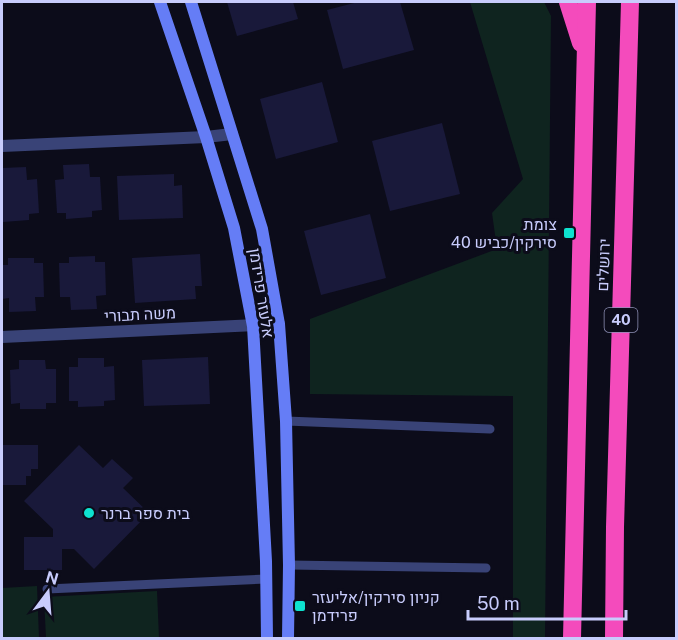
<svg xmlns="http://www.w3.org/2000/svg" width="678" height="640" viewBox="0 0 678 640" font-family="'Public Sans',Heebo,sans-serif">
<rect width="100%" height="100%" fill="#0c0c1a"/>
<!-- green -->
<g fill="#0f241f">
<polygon points="470,2 544,2 551,16 545,638 513,638 513,396 310,394 310,319 497,249 492,213 523,179"/>
<polygon points="37,586 39,638 2,638 2,588"/>
<polygon points="157,591 159,638 46,638 44,597"/>
</g>
<!-- building -->
<g fill="#19193a">
<polygon points="227,2 293,2 298,19 237,36"/>
<polygon points="358,2 400,2 414,50 343,69 327,10"/>
<polygon points="322,82 338,142 276,159 260,99"/>
<polygon points="442,123 460,194 390,211 372,141"/>
<polygon points="89,164 90,177 100,177 102,210 92,211 92,217 66,219 66,213 57,213 55,180 64,179 63,165"/>
<polygon points="26,167 27,180 37,179 39,213 29,214 29,220 3,222 2,168"/>
<polygon points="174,174 174,186 182,185 183,218 119,220 117,176"/>
<polygon points="370,214 386,278 321,295 304,231"/>
<polygon points="200,254 202,286 195,286 196,299 135,303 132,258"/>
<polygon points="95,256 95,262 105,262 106,295 96,296 97,309 71,310 70,297 60,297 59,263 69,263 69,257"/>
<polygon points="8,258 34,258 34,263 43,263 44,297 35,297 36,311 9,312 9,298 2,299 2,265 8,265"/>
<polygon points="208,357 210,404 144,406 142,360"/>
<polygon points="78,358 104,358 104,367 114,366 115,400 104,401 104,406 78,407 78,401 69,401 69,367 78,367"/>
<polygon points="19,360 45,360 46,369 56,369 56,403 46,403 46,409 20,409 20,403 11,404 10,370 19,369"/>
<polygon points="2,445 38,445 38,469 31,469 31,476 26,476 26,485 2,485"/>
<polygon points="79,445 103,468 112,459 133,478 123,488 149,513 94,569 74,549 62,549 62,570 24,570 24,537 53,537 53,529 24,501"/>
</g>
<g fill="none" stroke-linecap="round" stroke-linejoin="round">
<!-- lane -->
<g stroke="#394377" stroke-width="9">
<polyline points="286,421 490,429"/>
<polyline points="289,565 486,568"/>
<polyline points="47,589 266,579"/>
</g>
<!-- street -->
<g stroke="#394377" stroke-width="12">
<polyline points="2,146 206,137 232,134"/>
<polyline points="2,337 279,324"/>
</g>
<!-- secondary -->
<g stroke="#657df6" stroke-width="12">
<polyline points="160,2 206,137 234,228 253,326 266,561 267,638"/>
<polyline points="191,2 262,229 279,324 286,421 289,565 288,638"/>
</g>
<!-- highway -->
<g stroke="#f44bbc" stroke-width="18">
<polyline points="568,2 581,43"/>
<polyline points="572,638 587,2"/>
<polyline points="614,638 615,527 630,2"/>
</g>
</g>
<!-- markers -->
<g fill="#0ee2cf" stroke="#0c0c1a" stroke-width="2">
<rect x="563" y="227" width="12" height="12" rx="3"/>
<circle cx="89" cy="513" r="6"/>
<rect x="294" y="600" width="12" height="12" rx="3"/>
</g>
<g text-anchor="middle" stroke-width="6" stroke-linejoin="round" paint-order="stroke">
<!-- shield labels -->
<rect fill="#0c0c1a" stroke="#9092b8" stroke-width="1.5" x="604.5" y="308" width="33" height="24" rx="4.5"/>
<g font-size="15" font-weight="bold" fill="#c8ccfc">
<text x="621" y="325">40</text>
</g>
<!-- poi labels -->
<g font-size="16" fill="#c8ccfc" stroke="#0c0c1a" text-anchor="start">
<text x="557" y="230" text-anchor="end">צומת<tspan x="557" dy="18">סירקין/כביש 40</tspan></text>
<text x="101" y="519">בית ספר ברנר</text>
<text x="312" y="603">קניון סירקין/אליעזר<tspan x="312" dy="18">פרידמן</tspan></text>
</g>
<!-- street labels -->
<g font-size="16" fill="#c8ccfc" stroke="#0c0c1a">
<text transform="translate(603 265) rotate(-88)" y="6">ירושלים</text>
<text transform="translate(262 293) rotate(81)" y="6">אלעזר פרידמן</text>
<text transform="translate(140 314) rotate(-3)" y="6">משה תבורי</text>
</g>
</g>
<!-- border -->
<rect width="678" height="640" fill="none" stroke="#c8ccfc" stroke-width="6"/>
<!-- north arrow -->
<g transform="translate(48 592) rotate(16)" stroke="#0c0c1a" stroke-width="4.5" paint-order="stroke">
<path d="M0-4.5L10 22L0 15L-10 22Z" fill="#c8ccfc"/>
<text y="-9" font-size="16" font-weight="bold" text-anchor="middle" fill="#c8ccfc">N</text>
</g>
<!-- scale -->
<path d="M468 610v9h158v-9" fill="none" stroke="#c8ccfc" stroke-width="3"/>
<text x="477" y="610" font-size="18" fill="#c8ccfc" stroke="#0c0c1a" stroke-width="4.5" paint-order="stroke">50 m</text>
</svg>
